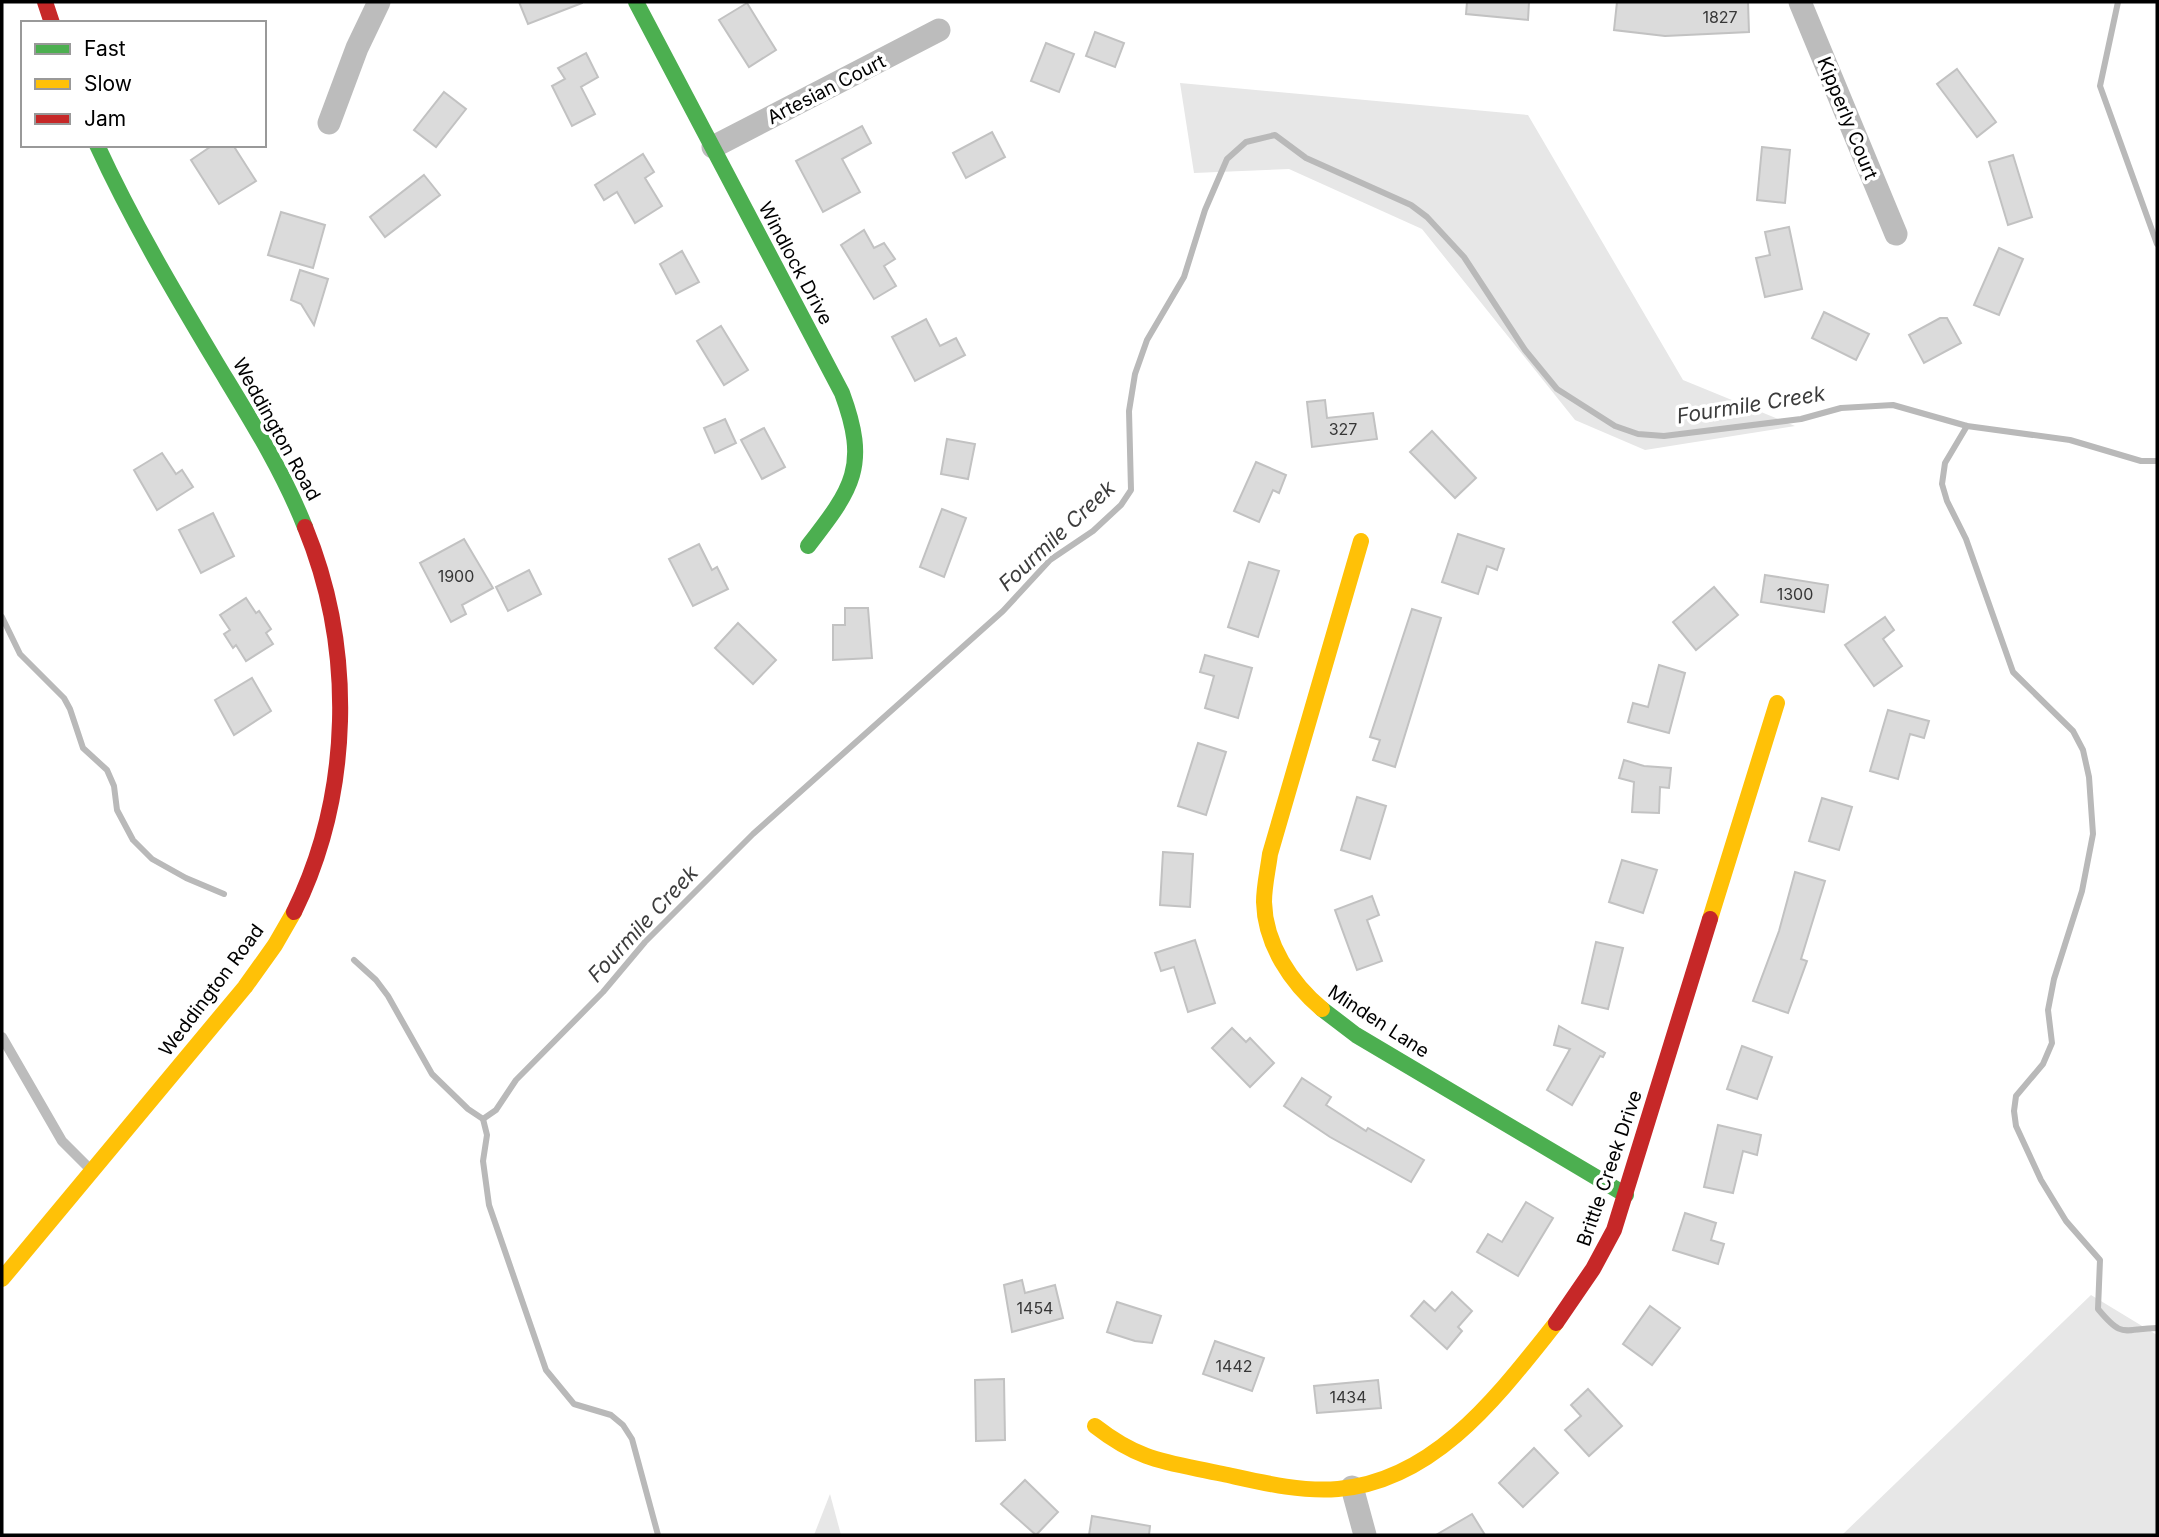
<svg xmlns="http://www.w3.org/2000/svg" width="2159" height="1537" viewBox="0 0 2159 1537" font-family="Inter,sans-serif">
<rect width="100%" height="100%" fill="#fff"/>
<!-- green -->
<g fill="#e7e7e7">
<polygon points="1180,83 1528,115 1683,380 1795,426 1645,450 1575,420 1422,229 1289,169 1194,173"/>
<polygon points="2091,1295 2157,1335 2157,1535 1842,1535"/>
<polygon points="830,1494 841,1535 814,1535"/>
</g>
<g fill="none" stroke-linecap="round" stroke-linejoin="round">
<!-- stream -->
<g stroke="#b9b9b9" stroke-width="6">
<polyline points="2118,2 2100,86 2157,244"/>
<path d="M1967,426L1945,463L1942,484L1947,501L1966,539L2013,672L2073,731L2083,750L2089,777L2093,834L2082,891L2054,979L2048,1010L2052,1043L2043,1064L2016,1096L2014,1111L2016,1126L2041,1180L2066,1221L2100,1260L2098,1309C2123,1339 2122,1329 2157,1328"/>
<polyline points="2,617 20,654 64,698 70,709 83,748 107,770 114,786 117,810 133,840 152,859 186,878 224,894"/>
<polyline points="354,960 376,980 388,996 432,1074 468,1109 483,1119"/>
<polyline points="483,1119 496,1110 516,1080 603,992 645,942 753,834 1003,611 1050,560 1093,531 1121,505 1131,490 1129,411 1135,374 1147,340 1184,277 1205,210 1227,159 1246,142 1275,135 1306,158 1411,205 1427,217 1464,257 1525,350 1557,389 1615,426 1638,434 1664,436 1801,419 1841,408 1893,405 1967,426 2070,440 2141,461 2157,461"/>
<polyline points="483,1119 487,1135 483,1161 489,1205 546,1370 574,1404 611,1415 623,1425 632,1439 658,1535"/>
</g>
</g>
<!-- building -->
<g fill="#dbdbdb" stroke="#c2c2c2" stroke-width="2">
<polygon points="519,2 582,2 582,3 528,24"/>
<polygon points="1467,2 1529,2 1528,20 1466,14"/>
<polygon points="1617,2 1748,2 1749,32 1665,36 1614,30"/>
<polygon points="747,3 776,50 749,67 719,20"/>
<polygon points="1095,32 1124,43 1115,67 1086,56"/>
<polygon points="1046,43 1074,54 1059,92 1031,81"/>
<polygon points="586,53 598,77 581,87 595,114 572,126 552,86 565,79 558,68"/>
<polygon points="1957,69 1996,122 1977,137 1937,84"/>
<polygon points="444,92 466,109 436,147 414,130"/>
<polygon points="862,126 871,143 842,159 860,192 823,212 796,161"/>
<polygon points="992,132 1005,157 966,178 953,153"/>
<polygon points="213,145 233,145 256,181 219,204 191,160"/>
<polygon points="1762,147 1790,150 1785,203 1757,200"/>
<polygon points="643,154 654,172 645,178 662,206 635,223 617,192 604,200 595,185"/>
<polygon points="2013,155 2032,217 2008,225 1989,162"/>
<polygon points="424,175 440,195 385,237 370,217"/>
<polygon points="281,212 325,225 313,268 268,255"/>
<polygon points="1789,227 1802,289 1765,297 1756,258 1770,255 1765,232"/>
<polygon points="864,230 874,248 884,243 895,259 884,266 896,286 874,299 841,245"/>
<polygon points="1999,248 2023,259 1999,315 1974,305"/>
<polygon points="682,251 699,282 676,294 660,264"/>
<polygon points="300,270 328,279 314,325 301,304 291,300"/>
<polygon points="1824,312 1869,334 1856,360 1812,338"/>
<polygon points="1940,318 1947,318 1961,343 1924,363 1909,335"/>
<polygon points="926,319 940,346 956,338 965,355 915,381 892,337"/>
<polygon points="721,326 748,370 724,385 697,341"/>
<polygon points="1325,400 1327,418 1373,413 1377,439 1312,447 1307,402"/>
<polygon points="725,419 736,443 715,453 704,428"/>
<polygon points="764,428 785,467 762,479 741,440"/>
<polygon points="1432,431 1476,478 1455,498 1410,452"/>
<polygon points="947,439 975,444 968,479 941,474"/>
<polygon points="162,453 176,474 182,470 193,487 157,510 134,470"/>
<polygon points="1256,462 1286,475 1279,493 1273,490 1259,522 1234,511"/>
<polygon points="942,509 966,518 944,577 920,567"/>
<polygon points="213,513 234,556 201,573 179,530"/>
<polygon points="1458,534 1504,549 1497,570 1487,566 1478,594 1442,582"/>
<polygon points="464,539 493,588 462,605 466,614 451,622 420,563"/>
<polygon points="699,544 712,570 717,567 728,589 693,606 669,559"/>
<polygon points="1249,562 1279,571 1258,637 1228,627"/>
<polygon points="529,570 541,594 508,611 496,587"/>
<polygon points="1765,575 1828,585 1824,612 1761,602"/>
<polygon points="1714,587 1738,615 1696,650 1673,622"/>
<polygon points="246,598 256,613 259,611 271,629 266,633 273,644 246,661 236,645 233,648 224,634 230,630 220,615"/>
<polygon points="845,608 868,608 872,658 833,660 833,625 845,625"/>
<polygon points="1412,609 1441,618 1395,767 1373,760 1380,740 1370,737"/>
<polygon points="1885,617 1894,630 1883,639 1902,666 1874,686 1845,645"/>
<polygon points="738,623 776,660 753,684 715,648"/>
<polygon points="1205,655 1252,668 1238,718 1205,708 1214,676 1200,672"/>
<polygon points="1659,665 1685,673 1669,733 1628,722 1633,703 1648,707"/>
<polygon points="252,678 271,711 234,735 215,700"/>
<polygon points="1888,710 1929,721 1924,738 1910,734 1898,779 1870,771"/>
<polygon points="1198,743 1226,752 1206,815 1178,806"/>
<polygon points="1624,760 1644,766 1671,768 1669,788 1660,787 1659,813 1632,812 1634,782 1619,778"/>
<polygon points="1357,797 1386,806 1370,859 1341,850"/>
<polygon points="1822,798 1852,807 1839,850 1809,841"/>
<polygon points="1163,852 1193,854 1190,907 1160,905"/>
<polygon points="1622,860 1657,870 1643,913 1609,902"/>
<polygon points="1795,872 1825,881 1801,959 1807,961 1788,1013 1753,1001 1779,931"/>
<polygon points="1372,896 1379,915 1367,920 1382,961 1357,970 1335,910"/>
<polygon points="1195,940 1215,1003 1188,1012 1174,967 1161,971 1155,953"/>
<polygon points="1596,942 1623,948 1608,1009 1582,1003"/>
<polygon points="1559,1026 1605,1053 1603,1057 1600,1056 1572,1105 1547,1090 1570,1049 1554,1045"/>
<polygon points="1232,1028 1246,1042 1250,1038 1274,1063 1250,1087 1212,1048"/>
<polygon points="1742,1046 1772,1057 1757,1099 1727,1089"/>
<polygon points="1302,1078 1331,1097 1326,1105 1366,1131 1368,1128 1424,1160 1411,1182 1330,1137 1284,1106"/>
<polygon points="1718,1125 1761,1135 1757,1155 1743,1151 1733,1193 1704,1187"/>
<polygon points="1526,1202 1553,1218 1518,1276 1477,1252 1488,1234 1502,1242"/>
<polygon points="1685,1213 1716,1223 1711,1240 1724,1244 1718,1264 1673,1250"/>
<polygon points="1022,1280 1025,1293 1055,1285 1063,1318 1012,1332 1004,1285"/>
<polygon points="1452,1292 1472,1311 1458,1327 1462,1331 1447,1349 1411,1316 1424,1301 1435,1311"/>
<polygon points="1117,1302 1161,1316 1152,1343 1135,1341 1107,1332"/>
<polygon points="1650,1306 1680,1328 1652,1365 1623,1344"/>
<polygon points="1215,1341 1264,1358 1252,1391 1203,1374"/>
<polygon points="1004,1379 1005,1440 976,1441 975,1380"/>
<polygon points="1378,1380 1381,1408 1317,1413 1314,1386"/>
<polygon points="1588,1389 1622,1426 1589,1456 1565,1430 1581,1416 1571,1405"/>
<polygon points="1534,1448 1558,1473 1523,1507 1499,1483"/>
<polygon points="1025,1480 1058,1512 1036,1535 1001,1504"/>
<polygon points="1472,1514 1485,1535 1436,1535"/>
<polygon points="1092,1516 1150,1526 1149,1535 1089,1535"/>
</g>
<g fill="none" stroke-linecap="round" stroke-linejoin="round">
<!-- lane -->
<polyline stroke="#bcbcbc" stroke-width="10" points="2,1037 62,1141 89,1168"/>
<!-- street -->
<g stroke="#bcbcbc" stroke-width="23">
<polyline points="1800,2 1896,234"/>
<polyline points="329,123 357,48 379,2"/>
<polyline points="713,147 939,30"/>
<polyline points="1352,1487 1365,1535"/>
</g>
<!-- fast -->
<g stroke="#4caf50" stroke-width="16">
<path d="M636,2L842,393C869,466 853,488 808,546"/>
<path d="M97,145C132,221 174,292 217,364C249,417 282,469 305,527"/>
<polyline points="1322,1009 1356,1035 1626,1195"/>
</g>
<!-- slow -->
<g stroke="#ffc107" stroke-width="16">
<polyline points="1710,919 1777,703"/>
<path d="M1322,1009C1291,983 1265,944 1264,902C1264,886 1268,870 1270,854L1361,541"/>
<polyline points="2,1279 245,987 275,945 294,912"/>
<path d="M1095,1426C1141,1462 1168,1462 1223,1474C1260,1482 1299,1492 1338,1489C1436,1481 1500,1393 1556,1323"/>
</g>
<!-- jam -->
<g stroke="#c62828" stroke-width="16">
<polyline points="45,2 52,23"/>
<path d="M294,912C352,794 355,649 305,527"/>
<polyline points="1556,1323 1593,1269 1614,1230 1710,919"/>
</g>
</g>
<g text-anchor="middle" stroke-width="7" stroke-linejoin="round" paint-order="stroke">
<!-- number labels -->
<g font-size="16" fill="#373737">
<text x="1720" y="23">1827</text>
<text x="1343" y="435">327</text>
<text x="456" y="582">1900</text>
<text x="1795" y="600">1300</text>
<text x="1035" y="1314">1454</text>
<text x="1234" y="1372">1442</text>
<text x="1348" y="1403">1434</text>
</g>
<!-- street labels -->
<g font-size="19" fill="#000" stroke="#fff">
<text transform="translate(826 89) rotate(-27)" y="7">Artesian Court</text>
<text transform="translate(1848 118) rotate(68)" y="7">Kipperly Court</text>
<text transform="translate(796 263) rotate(62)" y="7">Windlock Drive</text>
<text transform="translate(277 429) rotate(61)" y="7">Weddington Road</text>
<text transform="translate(211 990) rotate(-53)" y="7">Weddington Road</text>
<text transform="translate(1379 1021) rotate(33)" y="7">Minden Lane</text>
<text transform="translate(1609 1168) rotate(-71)" y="7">Brittle Creek Drive</text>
</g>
<!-- water labels -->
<g font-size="21" font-style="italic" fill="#3c3c3c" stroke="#fff">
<text transform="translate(1751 405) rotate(-9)" y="7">Fourmile Creek</text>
<text transform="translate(1057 536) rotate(-43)" y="7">Fourmile Creek</text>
<text transform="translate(643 924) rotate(-47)" y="7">Fourmile Creek</text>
</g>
</g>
<!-- border -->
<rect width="2159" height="1537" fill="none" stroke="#000000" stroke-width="7"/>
<!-- legend -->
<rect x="21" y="21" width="245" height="126" fill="#ffffff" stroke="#999999" stroke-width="2"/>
<rect x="35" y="44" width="35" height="10" fill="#4caf50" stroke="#999999" stroke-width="2"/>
<text x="84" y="56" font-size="21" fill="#000000">Fast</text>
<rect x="35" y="79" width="35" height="10" fill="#ffc107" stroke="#999999" stroke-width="2"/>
<text x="84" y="91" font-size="21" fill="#000000">Slow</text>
<rect x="35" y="114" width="35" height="10" fill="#c62828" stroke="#999999" stroke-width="2"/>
<text x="84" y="126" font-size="21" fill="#000000">Jam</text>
</svg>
